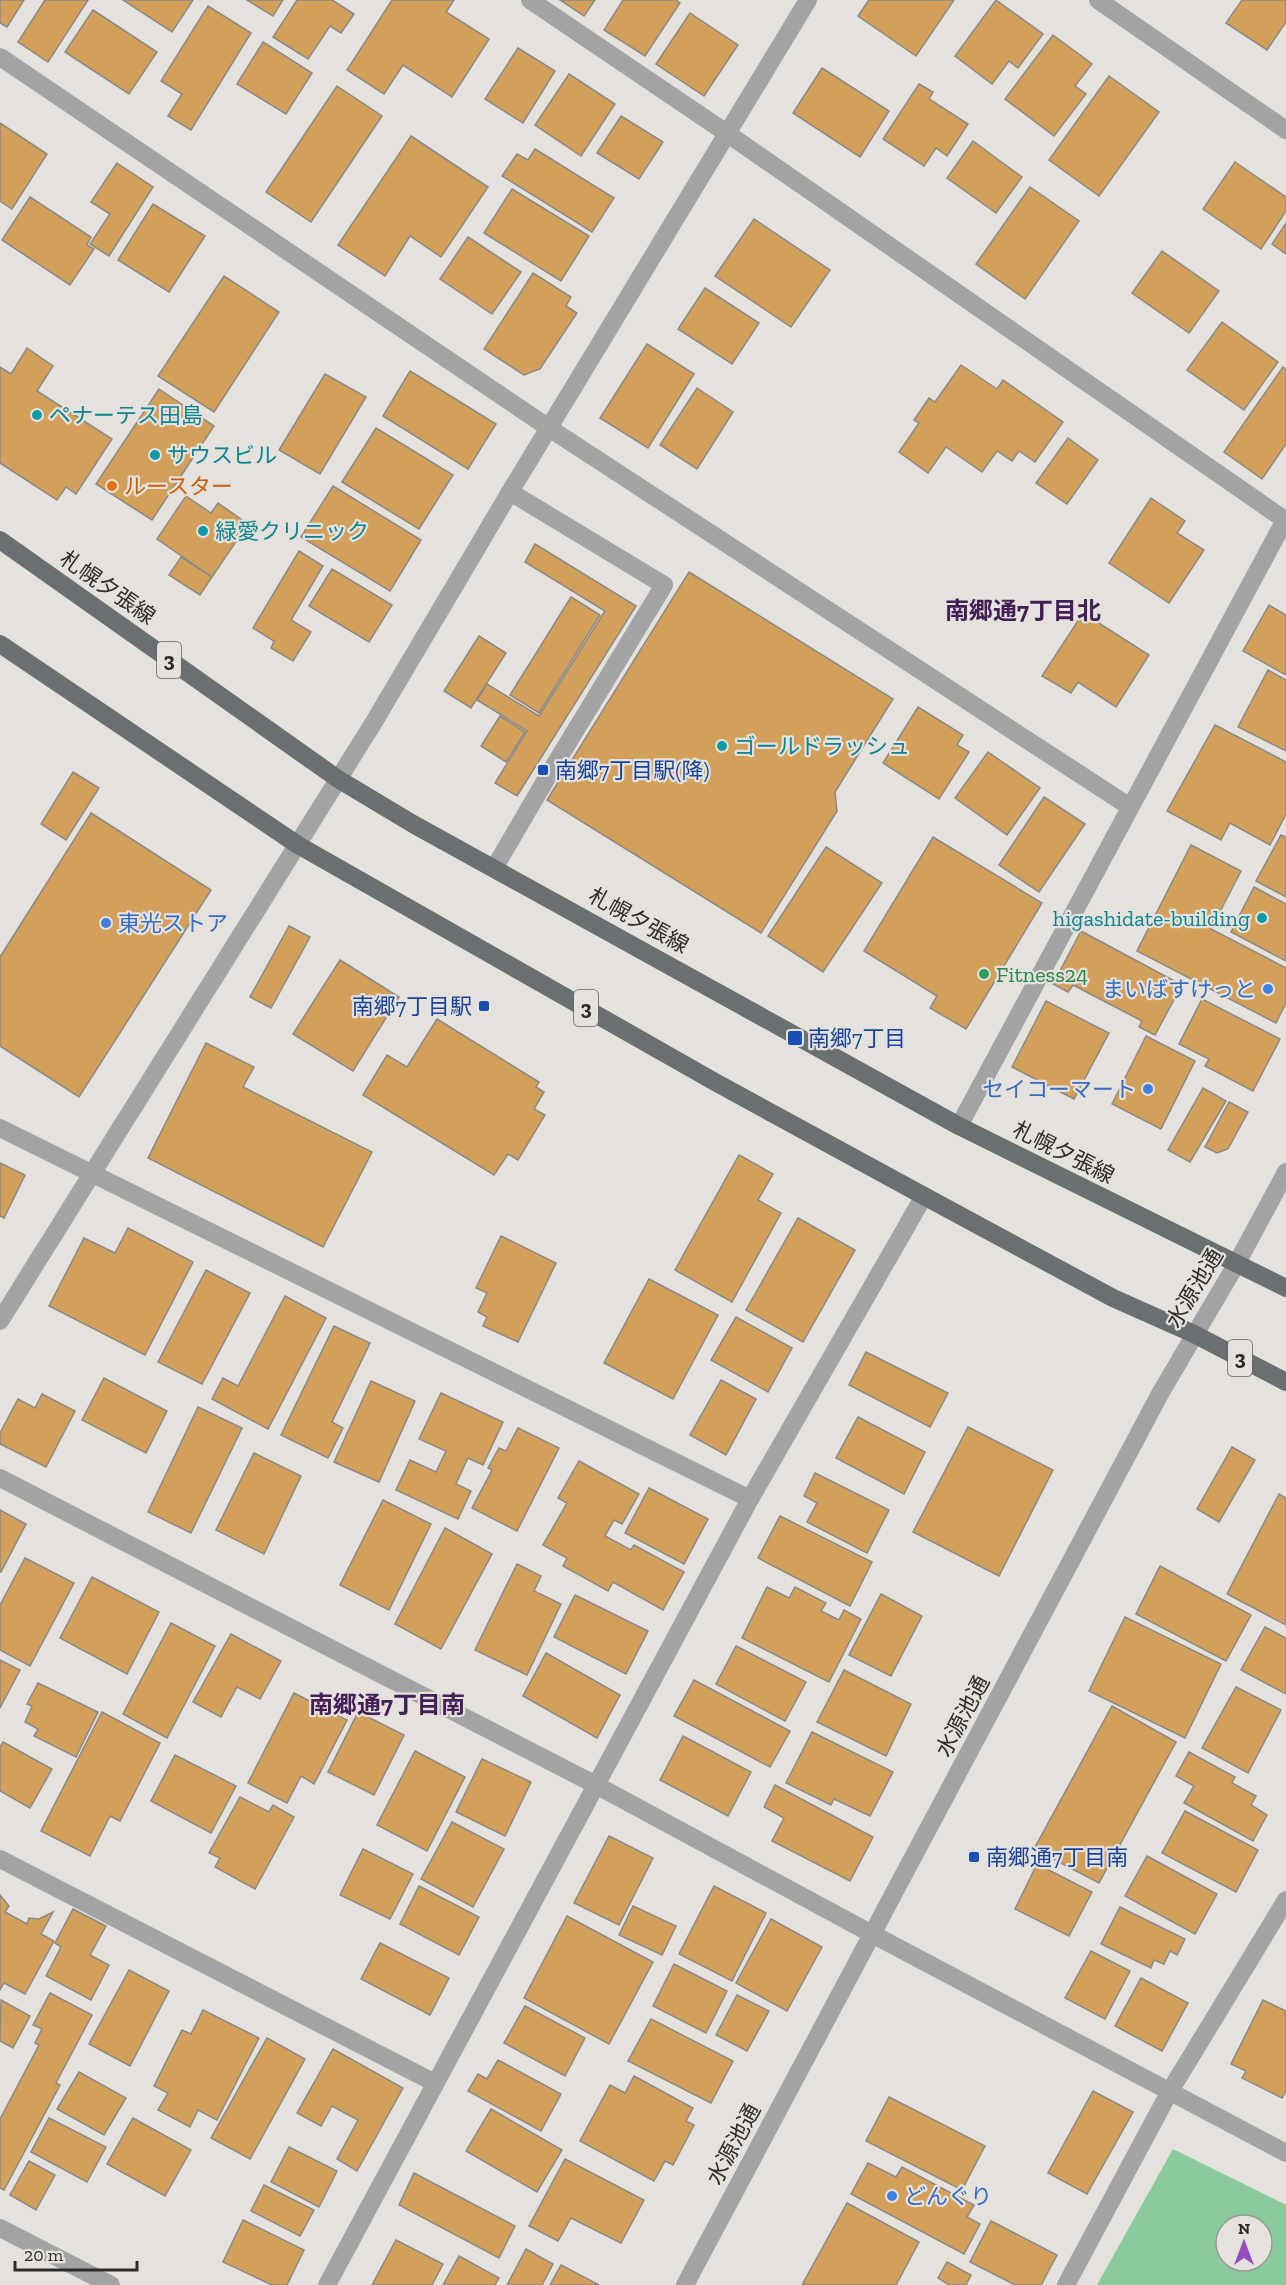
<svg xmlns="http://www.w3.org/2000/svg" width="1286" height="2285" viewBox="0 0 1286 2285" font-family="'Zilla Slab','Noto Sans JP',serif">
<rect width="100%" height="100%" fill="#e5e1dc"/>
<!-- green -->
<path fill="#88ca99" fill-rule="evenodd" d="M1173,2149L1286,2205V2285H1097ZM1226,2225H1262V2261H1226Z"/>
<!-- building -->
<g fill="#d2a05a" stroke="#8c8984" stroke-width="1.5">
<polygon points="0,0 24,0 7,27 0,23"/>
<polygon points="45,0 88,0 48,62 18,42"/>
<polygon points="123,0 193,0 172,32"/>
<polygon points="247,0 283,0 273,16"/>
<polygon points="297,0 332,0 354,14 341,33 330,26 308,59 273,37"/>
<polygon points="392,0 454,0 446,12 489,39 452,97 403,65 384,94 347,70"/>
<polygon points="560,0 595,0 584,16"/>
<polygon points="623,0 676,0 680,3 645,56 604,30"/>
<polygon points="869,0 954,0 916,56 858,16"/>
<polygon points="996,0 1043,34 1018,68 1009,61 992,84 955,56"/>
<polygon points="1242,0 1286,0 1286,22 1267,50 1226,23"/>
<polygon points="208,6 251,33 191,130 168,116 182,94 161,81"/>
<polygon points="93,10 157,52 129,94 65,52"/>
<polygon points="690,13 738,45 704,96 656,64"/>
<polygon points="1053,35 1092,64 1075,86 1086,94 1054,136 1005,99"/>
<polygon points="263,42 312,73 286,114 237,84"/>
<polygon points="518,48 555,71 523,123 485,99"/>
<polygon points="822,68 889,111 860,157 793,113"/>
<polygon points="569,74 615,104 581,156 535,125"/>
<polygon points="1109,76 1159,112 1099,196 1049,160"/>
<polygon points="919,84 933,92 929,99 968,124 947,156 936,148 924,166 883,139"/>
<polygon points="337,86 382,116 311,222 266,192"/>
<polygon points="621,116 663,142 639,179 597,153"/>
<polygon points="0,123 47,154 12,209 0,201"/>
<polygon points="411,136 488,187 441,257 410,236 385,276 338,245"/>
<polygon points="973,141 1022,177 996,213 947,178"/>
<polygon points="535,149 614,198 592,232 502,176 517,154 528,160"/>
<polygon points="1235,162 1286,197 1286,211 1261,249 1203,209"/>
<polygon points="117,163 153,187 109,256 90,244 110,214 91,202"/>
<polygon points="1030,187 1079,221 1025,299 976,264"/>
<polygon points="512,189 589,236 561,281 484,233"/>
<polygon points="30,197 91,237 87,245 94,249 70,285 2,240"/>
<polygon points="153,204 205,236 169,292 118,260"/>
<polygon points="754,219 830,270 791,327 715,276"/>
<polygon points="1286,223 1286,254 1272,244"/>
<polygon points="468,237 521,272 492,314 440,279"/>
<polygon points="1162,251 1219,291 1189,333 1132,293"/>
<polygon points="533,273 571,297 566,306 577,313 540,369 524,375 484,349"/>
<polygon points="224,276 279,312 214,412 158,376"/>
<polygon points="705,288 759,323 732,364 678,329"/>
<polygon points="1222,322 1278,362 1244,410 1187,370"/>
<polygon points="647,344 694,374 648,448 600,418"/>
<polygon points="27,348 53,366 37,391 112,439 76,494 66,487 57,500 0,463 0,367 11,374"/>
<polygon points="961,365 997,389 1003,380 1063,422 1035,462 1019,451 1012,461 997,451 982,472 946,447 928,473 899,452 919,423 914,420 929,398 935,402"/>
<polygon points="1283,367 1286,369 1286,444 1262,479 1224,452"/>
<polygon points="410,371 496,424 468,469 383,416"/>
<polygon points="325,374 366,397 320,474 279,450"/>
<polygon points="697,388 733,412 697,469 660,445"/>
<polygon points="159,389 214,426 152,520 96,484"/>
<polygon points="376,428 453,475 419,529 342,482"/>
<polygon points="1068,438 1098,460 1067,504 1036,483"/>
<polygon points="333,486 421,540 390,591 301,537"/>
<polygon points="186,496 211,513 218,503 248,524 212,577 157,539"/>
<polygon points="1151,498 1185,521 1177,533 1204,550 1169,603 1109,563"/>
<polygon points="535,544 636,606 517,796 495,783 527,731 477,700 487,684 539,716 605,611 525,562"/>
<polygon points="299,551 323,566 291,620 311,632 293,661 271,648 274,641 253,628"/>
<polygon points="181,557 212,577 200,595 169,575"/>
<polygon points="332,569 392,605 369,642 309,606"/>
<polygon points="689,572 893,699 835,792 837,811 761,933 547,800"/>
<polygon points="571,597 600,615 539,713 510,695"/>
<polygon points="1269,605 1286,615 1286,675 1243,651"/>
<polygon points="1083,613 1149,655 1116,707 1078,682 1071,693 1042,676"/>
<polygon points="479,636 506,653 471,708 444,691"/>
<polygon points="1268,670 1286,680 1286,751 1238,727"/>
<polygon points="918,707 963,735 957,745 969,752 939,799 883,763"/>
<polygon points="500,716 525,732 506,762 481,746"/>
<polygon points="1215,725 1286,762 1286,814 1270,845 1230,823 1221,840 1167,811"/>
<polygon points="988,752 1040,788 1007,835 955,798"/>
<polygon points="73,772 99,788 66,840 41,824"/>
<polygon points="1044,797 1085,824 1039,892 999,865"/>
<polygon points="91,813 211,890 79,1097 0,1046 0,957"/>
<polygon points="1281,835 1286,837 1286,897 1256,881"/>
<polygon points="933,837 1042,903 966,1029 930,1008 937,996 864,951"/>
<polygon points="1191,845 1241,871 1211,929 1286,968 1286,1003 1276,1023 1137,951"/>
<polygon points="826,847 882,883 823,972 768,936"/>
<polygon points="1254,887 1286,904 1286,961 1231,932"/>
<polygon points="289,926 310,937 271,1008 250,997"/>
<polygon points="1081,931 1182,985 1155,1035 1139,1027 1142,1021 1073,985 1068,992 1053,984"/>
<polygon points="340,960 399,997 353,1071 293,1034"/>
<polygon points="1202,999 1280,1039 1253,1091 1205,1066 1209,1059 1179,1044"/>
<polygon points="1046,1001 1109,1033 1074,1099 1012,1067"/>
<polygon points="437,1019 539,1082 536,1087 544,1092 534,1109 545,1115 518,1160 508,1154 494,1175 363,1095 387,1055 407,1067"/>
<polygon points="1146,1036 1195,1061 1161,1129 1112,1104"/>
<polygon points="206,1043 254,1067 243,1087 372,1152 323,1247 148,1158"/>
<polygon points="1203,1088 1226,1101 1190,1162 1168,1150"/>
<polygon points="1229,1102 1248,1112 1228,1149 1217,1153 1205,1147"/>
<polygon points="739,1155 773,1174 758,1200 781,1213 732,1302 675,1270"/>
<polygon points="0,1163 25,1175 4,1218 0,1216"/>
<polygon points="798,1218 855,1250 803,1342 746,1310"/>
<polygon points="128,1228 193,1262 145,1355 49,1306 84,1238 115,1253"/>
<polygon points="501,1236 556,1263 518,1342 483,1326 487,1317 478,1312 487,1293 476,1288"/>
<polygon points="206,1270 250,1293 202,1384 158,1362"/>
<polygon points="649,1279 718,1315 673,1399 604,1363"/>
<polygon points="285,1296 326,1318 268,1429 212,1399 223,1378 238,1386"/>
<polygon points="736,1317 792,1348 768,1392 711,1360"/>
<polygon points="334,1326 370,1343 332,1422 343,1428 328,1458 281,1435"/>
<polygon points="866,1352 948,1393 930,1427 849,1385"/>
<polygon points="104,1378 167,1411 146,1453 82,1420"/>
<polygon points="721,1380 756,1399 726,1455 690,1435"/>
<polygon points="371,1381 415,1401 379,1482 334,1462"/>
<polygon points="441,1393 503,1422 483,1465 468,1458 456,1484 471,1491 458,1519 396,1490 410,1460 436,1472 446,1451 419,1439"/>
<polygon points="42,1394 75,1411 46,1467 0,1444 0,1433 18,1399 35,1408"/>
<polygon points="198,1407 242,1428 191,1533 148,1512"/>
<polygon points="858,1417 925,1452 904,1494 836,1458"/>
<polygon points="968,1427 1053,1470 999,1576 913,1532"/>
<polygon points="518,1428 559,1448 517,1531 472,1508 492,1470 488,1468 499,1448 506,1451"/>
<polygon points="1232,1447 1255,1460 1219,1522 1197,1509"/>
<polygon points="254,1453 301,1476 264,1554 216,1530"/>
<polygon points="579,1461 639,1494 622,1524 614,1520 605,1536 631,1550 634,1545 684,1572 663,1610 613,1582 608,1591 563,1566 567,1558 543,1545 567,1503 558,1498"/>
<polygon points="815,1473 889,1510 867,1553 807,1522 817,1503 804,1496"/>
<polygon points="649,1488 708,1519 684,1564 625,1533"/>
<polygon points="1279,1494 1286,1498 1286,1625 1227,1594"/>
<polygon points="383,1500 431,1524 389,1610 340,1585"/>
<polygon points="0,1510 26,1524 1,1572 0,1572"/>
<polygon points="780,1516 872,1562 850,1606 758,1558"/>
<polygon points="445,1528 492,1554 441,1649 395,1624"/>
<polygon points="25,1558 74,1583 30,1666 0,1650 0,1605"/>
<polygon points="517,1564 541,1576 534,1591 561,1604 527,1675 475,1650"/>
<polygon points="1160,1566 1251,1615 1226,1661 1136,1614"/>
<polygon points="92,1577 159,1612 127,1674 60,1638"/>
<polygon points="767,1587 789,1598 795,1587 826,1603 821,1611 839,1620 844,1610 861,1619 829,1682 742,1638"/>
<polygon points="881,1594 922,1616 891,1676 849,1655"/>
<polygon points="575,1595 648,1631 626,1674 554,1637"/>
<polygon points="1125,1617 1221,1664 1185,1738 1089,1691"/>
<polygon points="171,1623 215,1646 167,1738 123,1714"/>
<polygon points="1265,1627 1286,1638 1286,1694 1241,1670"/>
<polygon points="231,1634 281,1661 260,1699 237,1687 221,1717 193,1702"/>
<polygon points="736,1646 806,1682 785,1721 716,1684"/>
<polygon points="546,1653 620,1695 597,1738 523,1696"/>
<polygon points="0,1660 20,1670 0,1708"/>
<polygon points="844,1670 911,1704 886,1756 817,1722"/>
<polygon points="694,1680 790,1731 770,1767 674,1716"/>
<polygon points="38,1683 98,1712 76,1757 34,1736 38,1729 25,1722 32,1706 27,1704"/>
<polygon points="1236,1687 1281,1710 1248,1773 1202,1748"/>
<polygon points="294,1693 347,1720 314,1784 301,1776 287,1803 248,1783"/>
<polygon points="1112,1706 1176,1742 1099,1883 1034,1849"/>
<polygon points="102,1712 160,1743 120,1821 110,1816 90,1856 41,1831"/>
<polygon points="358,1712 404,1735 374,1795 328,1772"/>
<polygon points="812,1732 893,1772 870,1816 834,1799 831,1805 786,1783"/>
<polygon points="683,1736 751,1772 728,1816 660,1780"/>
<polygon points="3,1742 52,1769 30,1808 0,1791 0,1747"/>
<polygon points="415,1751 465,1777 427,1851 377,1825"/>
<polygon points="1189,1752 1235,1777 1232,1783 1256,1796 1251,1805 1267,1815 1253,1841 1184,1803 1194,1786 1176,1776"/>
<polygon points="175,1755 236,1786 211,1833 151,1801"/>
<polygon points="482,1759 531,1782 505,1836 456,1812"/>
<polygon points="775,1785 873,1837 850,1881 772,1841 784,1818 764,1807"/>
<polygon points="240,1797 269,1812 273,1805 294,1817 255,1889 215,1867 220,1858 209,1853"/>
<polygon points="1185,1811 1258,1850 1236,1892 1162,1853"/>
<polygon points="452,1822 504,1849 473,1907 421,1879"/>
<polygon points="609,1836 653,1858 619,1925 574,1903"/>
<polygon points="363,1849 413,1874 390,1919 340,1895"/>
<polygon points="1147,1856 1217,1894 1195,1934 1125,1896"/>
<polygon points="1037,1864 1092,1892 1069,1936 1015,1909"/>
<polygon points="419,1886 479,1917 459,1955 400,1924"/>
<polygon points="714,1886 766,1913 732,1981 679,1954"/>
<polygon points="0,1895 9,1906 5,1912 27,1924 29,1918 39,1919 53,1912 41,1934 54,1941 25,1994 4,1983 0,1990"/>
<polygon points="633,1906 676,1926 662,1955 619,1935"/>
<polygon points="1120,1907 1185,1939 1177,1955 1170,1951 1164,1964 1154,1960 1151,1968 1101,1944"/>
<polygon points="73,1909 106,1926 90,1955 109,1965 91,2000 46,1976 61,1947 55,1943"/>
<polygon points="567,1916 653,1962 609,2044 524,1998"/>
<polygon points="771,1919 822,1947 787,2011 736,1983"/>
<polygon points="380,1943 449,1978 430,2015 361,1979"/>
<polygon points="1091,1951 1130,1971 1105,2019 1065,1998"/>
<polygon points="674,1964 727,1991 706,2033 653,2006"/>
<polygon points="129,1970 169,1991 130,2066 89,2044"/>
<polygon points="1141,1978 1188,2003 1162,2051 1115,2026"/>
<polygon points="50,1993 92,2015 56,2083 60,2085 4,2190 0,2188 0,2119 39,2045 35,2043 42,2029 33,2025"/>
<polygon points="737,1995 769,2011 747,2051 716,2035"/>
<polygon points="1,2000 30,2016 13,2048 0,2041"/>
<polygon points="1263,2000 1286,2011 1286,2091 1282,2098 1242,2078 1246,2071 1231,2064"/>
<polygon points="525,2006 585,2038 565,2076 504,2043"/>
<polygon points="203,2010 259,2038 217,2120 198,2110 190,2127 158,2110 168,2093 154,2086 182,2030 191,2034"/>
<polygon points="651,2019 733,2061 711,2103 628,2061"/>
<polygon points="267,2038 305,2059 250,2159 211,2138"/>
<polygon points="333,2049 403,2088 357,2171 337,2159 358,2120 332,2106 321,2126 297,2113"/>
<polygon points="498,2060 561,2094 541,2131 468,2091 478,2074 487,2079"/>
<polygon points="79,2072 126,2098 104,2135 57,2109"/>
<polygon points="634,2076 693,2108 686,2121 694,2125 673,2165 665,2161 654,2181 580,2141 610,2085 625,2093"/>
<polygon points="1093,2091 1133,2112 1087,2194 1048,2173"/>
<polygon points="889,2097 985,2146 962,2190 866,2141"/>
<polygon points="491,2109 562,2150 537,2192 466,2151"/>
<polygon points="49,2118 106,2147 87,2182 31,2152"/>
<polygon points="133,2118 191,2150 165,2196 107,2164"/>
<polygon points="289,2147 337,2171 319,2207 271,2182"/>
<polygon points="565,2159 644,2200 621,2243 571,2218 558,2241 529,2226"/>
<polygon points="29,2161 55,2175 36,2210 10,2195"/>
<polygon points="868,2163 896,2177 902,2167 974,2205 967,2217 980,2224 964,2254 851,2194"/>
<polygon points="414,2173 515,2226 499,2258 399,2205"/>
<polygon points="264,2185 314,2210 300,2236 251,2211"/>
<polygon points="847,2203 919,2242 896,2285 802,2285"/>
<polygon points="243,2220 304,2250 287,2285 272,2285 223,2262"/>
<polygon points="991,2221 1057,2255 1041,2285 1015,2285 970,2262"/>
<polygon points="396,2240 443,2264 432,2285 372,2285"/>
<polygon points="526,2249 553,2264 542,2285 507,2285"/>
<polygon points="459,2256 499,2278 495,2285 443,2285"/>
<polygon points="947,2262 971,2275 966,2285 949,2285 938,2278"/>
<polygon points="561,2265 599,2285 550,2285"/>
</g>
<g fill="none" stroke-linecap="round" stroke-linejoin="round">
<!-- minor -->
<g stroke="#a1a3a4" stroke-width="18">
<polyline points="530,0 728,134 1285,520"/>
<polyline points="1098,0 1286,130"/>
<polyline points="0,57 549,428 1130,807"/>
<polyline points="495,867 552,769 664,585 510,492"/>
<polyline points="959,1126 1286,518"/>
<polyline points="0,1128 750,1499"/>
<polyline points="0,1321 374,722 510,492 808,0"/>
<polyline points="0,1478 596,1785 872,1934 1286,2153"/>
<polyline points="0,1859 435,2083"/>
<polyline points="0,2228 111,2285"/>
<polyline points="327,2285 750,1499 924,1196"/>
<polyline points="685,2285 1161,1392 1237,1263 1286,1172"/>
<polyline points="1066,2285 1170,2091 1286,1900"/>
</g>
<!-- major -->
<g stroke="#6a6f71" stroke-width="18">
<polyline points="0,540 338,779 413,824 959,1126 1286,1288"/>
<polyline points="0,644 298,845 715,1082 924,1196 1113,1298 1194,1334 1286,1382"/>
</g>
</g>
<!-- markers -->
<g fill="#0f9aa8" stroke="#e5e1dc" stroke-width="2">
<circle cx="37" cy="415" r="6"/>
<circle cx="155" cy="455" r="6"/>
<circle cx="203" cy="531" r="6"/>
<circle cx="722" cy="746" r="6"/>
<circle cx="1262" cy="918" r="6"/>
</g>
<circle fill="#e8710a" stroke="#e5e1dc" stroke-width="2" cx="112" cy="486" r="6"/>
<g fill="#1a4fb4" stroke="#e5e1dc" stroke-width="2">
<rect x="537" y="764" width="12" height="12" rx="3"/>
<rect x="478" y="1000" width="12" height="12" rx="3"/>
<rect x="787" y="1030" width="16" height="16" rx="3"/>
<rect x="968" y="1851" width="12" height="12" rx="3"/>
</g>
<g fill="#3f7fe0" stroke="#e5e1dc" stroke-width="2">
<circle cx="106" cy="923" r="6"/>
<circle cx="1268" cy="989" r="6"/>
<circle cx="1148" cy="1089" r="6"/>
<circle cx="892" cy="2196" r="6"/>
</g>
<circle fill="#2e9e5b" stroke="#e5e1dc" stroke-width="2" cx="984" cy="974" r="6"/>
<g text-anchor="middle" stroke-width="4.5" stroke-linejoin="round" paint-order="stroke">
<!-- shield labels -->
<g fill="#e5e1dc" stroke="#656260" stroke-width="1.5">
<rect x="157" y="642" width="24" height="36" rx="4.5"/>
<rect x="574" y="990" width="24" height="36" rx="4.5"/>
<rect x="1228" y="1340" width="24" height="36" rx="4.5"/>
</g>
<g font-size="21" font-weight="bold" fill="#2e2c2b">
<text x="169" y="667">3</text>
<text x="586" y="1015">3</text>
<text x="1240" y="1365">3</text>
</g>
<!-- culture labels -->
<g font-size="22" fill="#0d838f" stroke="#e5e1dc" text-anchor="start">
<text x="49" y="423">ペナーテス田島</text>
<text x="167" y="463">サウスビル</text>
<text x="215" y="539">緑愛クリニック</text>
<text x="734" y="754">ゴールドラッシュ</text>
<text x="1250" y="926" text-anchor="end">higashidate-building</text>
</g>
<!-- food labels -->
<g font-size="22" fill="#c56008" stroke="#e5e1dc" text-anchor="start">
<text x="124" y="494">ルースター</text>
</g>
<!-- street labels -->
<g font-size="22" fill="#2e2c2b" stroke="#e5e1dc">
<text transform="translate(108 587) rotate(35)" y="8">札幌夕張線</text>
<text transform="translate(639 920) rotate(29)" y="8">札幌夕張線</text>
<text transform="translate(1064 1152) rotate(27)" y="8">札幌夕張線</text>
<text transform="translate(1194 1288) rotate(-59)" y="8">水源池通</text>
<text transform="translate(962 1716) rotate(-62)" y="8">水源池通</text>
<text transform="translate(733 2144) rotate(-62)" y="8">水源池通</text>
</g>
<!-- transit labels -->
<g font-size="22" fill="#164399" stroke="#e5e1dc" text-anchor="start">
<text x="555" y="778">南郷7丁目駅(降)</text>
<text x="472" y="1014" text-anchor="end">南郷7丁目駅</text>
<text x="808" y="1046">南郷7丁目</text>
<text x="986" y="1865">南郷通7丁目南</text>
</g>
<!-- shop labels -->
<g font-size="22" fill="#366cbe" stroke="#e5e1dc" text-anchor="start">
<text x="118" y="931">東光ストア</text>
<text x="1256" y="997" text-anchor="end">まいばすけっと</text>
<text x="1136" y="1097" text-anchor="end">セイコーマート</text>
<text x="904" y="2204">どんぐり</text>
</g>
<!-- leisure labels -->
<g font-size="22" fill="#27864d" stroke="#e5e1dc" text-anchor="start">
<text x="996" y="982">Fitness24</text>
</g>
<!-- neighbourhood labels -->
<g font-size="24" font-weight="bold" fill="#422057" stroke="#e5e1dc">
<text x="1023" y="619">南郷通7丁目北</text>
<text x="387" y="1713">南郷通7丁目南</text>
</g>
</g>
<!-- north arrow -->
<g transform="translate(1244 2243)"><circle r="28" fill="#e5e1dc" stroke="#9c9995" stroke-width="1.5"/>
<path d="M0-4.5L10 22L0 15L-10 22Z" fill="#964ec1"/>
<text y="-9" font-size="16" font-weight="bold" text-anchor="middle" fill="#2e2c2b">N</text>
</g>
<!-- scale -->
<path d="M15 2261v9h122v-9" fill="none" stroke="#2e2c2b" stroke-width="3"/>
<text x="24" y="2261" font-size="18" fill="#2e2c2b" stroke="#e5e1dc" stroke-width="4.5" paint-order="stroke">20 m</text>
</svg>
